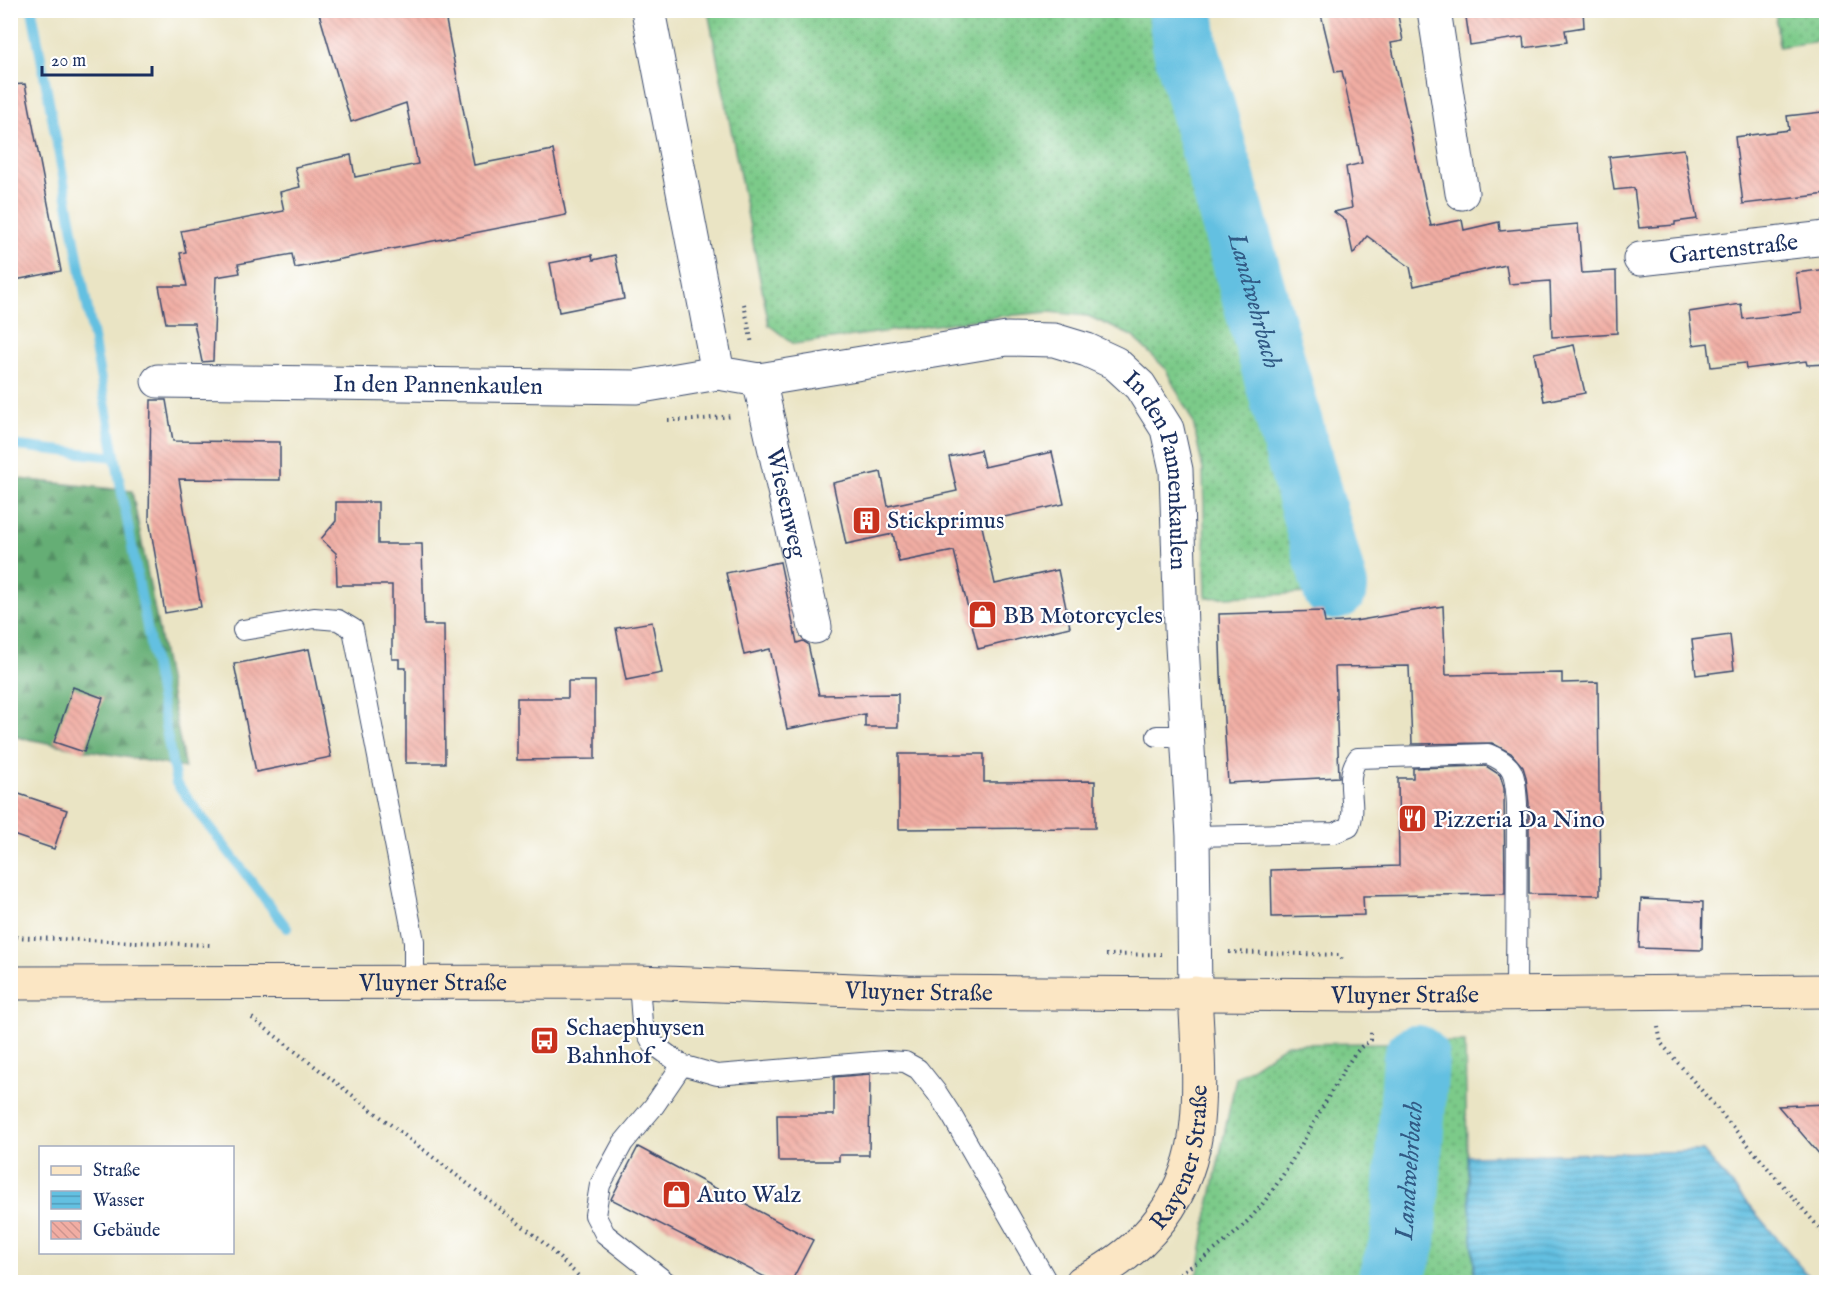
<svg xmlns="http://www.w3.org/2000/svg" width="1837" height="1293" viewBox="0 0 1837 1293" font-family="'IM FELL English',serif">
<defs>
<pattern id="grass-dots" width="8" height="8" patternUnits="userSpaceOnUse" patternTransform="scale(1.5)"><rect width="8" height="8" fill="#7cca89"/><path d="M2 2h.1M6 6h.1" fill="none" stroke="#65a473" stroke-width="1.8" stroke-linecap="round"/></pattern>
<pattern id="forest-firs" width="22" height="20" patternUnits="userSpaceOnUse" patternTransform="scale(1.5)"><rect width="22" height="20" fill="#65ae75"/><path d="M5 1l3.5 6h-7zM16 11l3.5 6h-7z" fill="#528e63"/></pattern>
<pattern id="water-rules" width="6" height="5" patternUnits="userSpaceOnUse" patternTransform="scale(1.5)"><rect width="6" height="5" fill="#63c0e1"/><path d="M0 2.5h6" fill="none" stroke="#519cba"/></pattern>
<pattern id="building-back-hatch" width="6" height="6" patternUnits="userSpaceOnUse" patternTransform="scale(1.5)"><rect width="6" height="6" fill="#f1ada3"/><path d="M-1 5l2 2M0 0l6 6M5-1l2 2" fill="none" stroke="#ce958f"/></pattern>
</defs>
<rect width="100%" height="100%" fill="#fff"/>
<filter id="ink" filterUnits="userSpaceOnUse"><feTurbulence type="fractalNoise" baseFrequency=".0167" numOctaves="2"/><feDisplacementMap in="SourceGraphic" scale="12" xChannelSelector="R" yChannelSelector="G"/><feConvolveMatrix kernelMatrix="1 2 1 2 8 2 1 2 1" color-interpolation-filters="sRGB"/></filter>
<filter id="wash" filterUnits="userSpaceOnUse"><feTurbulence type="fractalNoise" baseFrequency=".008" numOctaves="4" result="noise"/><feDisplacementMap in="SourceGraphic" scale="24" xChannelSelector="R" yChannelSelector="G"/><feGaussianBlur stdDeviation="1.35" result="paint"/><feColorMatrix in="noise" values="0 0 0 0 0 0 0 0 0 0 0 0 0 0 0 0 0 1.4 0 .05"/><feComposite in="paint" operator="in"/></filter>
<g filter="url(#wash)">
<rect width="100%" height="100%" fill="#eae4c4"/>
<!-- grass -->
<g fill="url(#grass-dots)" stroke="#4c7c74" stroke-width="1.5">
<polygon points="708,11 1199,11 1202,44 1352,591 1206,598 1203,470 1193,422 1165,368 1132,336 1088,316 1049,312 1003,316 794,344 769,325"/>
<polygon points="1775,11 1826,11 1826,40 1779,47"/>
<polygon points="1465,1042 1467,1156 1475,1282 1183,1282 1198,1273 1209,1206 1236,1078 1287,1044"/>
</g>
<!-- forest -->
<polygon fill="url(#forest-firs)" stroke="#406e6a" stroke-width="1.5" points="10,478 132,491 185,768 11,736"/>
<!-- water -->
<polygon fill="url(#water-rules)" stroke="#3f78a0" stroke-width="1.5" points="1703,1151 1814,1282 1475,1282 1467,1156"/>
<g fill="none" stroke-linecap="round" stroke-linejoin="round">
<!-- stream -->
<g stroke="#63c0e1" stroke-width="10">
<polyline points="32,10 176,783 287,928"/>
<polyline points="10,445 115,457"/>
</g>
<!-- river -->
<g stroke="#63c0e1" stroke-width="66">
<path id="s1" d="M1181,10L1185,45L1335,587"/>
<path id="s2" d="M1393,1282L1391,1277L1403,1242L1416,1058"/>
</g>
</g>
<g id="blocks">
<!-- building -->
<g fill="url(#building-back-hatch)">
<polygon points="318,10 444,10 474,165 553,150 566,215 295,268 292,254 238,264 240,273 216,277 213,361 202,362 194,323 166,323 159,286 187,286 180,253 186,252 181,231 284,211 280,192 300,187 295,167 351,155 355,177 418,164 406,103 351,122"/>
<polygon points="1320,10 1397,10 1403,41 1391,43 1431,226 1462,220 1464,230 1499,222 1500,231 1578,224 1582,273 1616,271 1617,333 1552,337 1550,281 1509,284 1506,265 1414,286 1410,267 1367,236 1353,254 1346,221 1334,212 1352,208 1346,167 1362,163 1342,71 1335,72"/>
<polygon points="1465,10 1583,10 1584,27 1565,30 1567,42 1524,48 1523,37 1470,45"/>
<polygon points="25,84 61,271 10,281 10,85"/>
<polygon points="1822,112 1827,152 1827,194 1743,204 1735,137 1789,130 1787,116"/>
<polygon points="1684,149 1697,219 1675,222 1675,225 1639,228 1634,188 1614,190 1609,157"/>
<polygon points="592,255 593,260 615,255 624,299 559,312 550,263"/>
<polygon points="1827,269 1827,364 1807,365 1806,361 1746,369 1745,363 1711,367 1708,343 1693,345 1689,312 1741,304 1743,319 1801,312 1796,273"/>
<polygon points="1574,345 1585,393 1544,401 1534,353"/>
<polygon points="151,400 166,400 173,441 280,442 280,480 179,479 201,607 165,613 149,519"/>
<polygon points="980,450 984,467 1052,452 1064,504 981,522 995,584 1058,570 1070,627 978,649 954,551 899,562 893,534 846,544 833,483 881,472 888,506 957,491 949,457"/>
<polygon points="336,502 378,502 378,544 422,544 424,625 444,625 445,763 406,763 406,668 399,668 399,659 392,659 392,585 337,585 336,553 321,539 336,521"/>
<polygon points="780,562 797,643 803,641 808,644 819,695 898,694 898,727 865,727 865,714 787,729 770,649 744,655 726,573"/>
<polygon points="1443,606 1446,675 1562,673 1562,683 1598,682 1600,895 1529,894 1529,803 1526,777 1523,767 1511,753 1492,743 1412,744 1409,666 1335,667 1339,777 1228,783 1221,674 1219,614 1323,611 1325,623 1355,621"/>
<polygon points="652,622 662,673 626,680 616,628"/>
<polygon points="1730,635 1734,670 1696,675 1692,640"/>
<polygon points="309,649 331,757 256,772 234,664"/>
<polygon points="568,681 595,681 595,759 517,760 517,698 568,698"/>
<polygon points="73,687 103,698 84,752 54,742"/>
<polygon points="899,754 984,754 984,782 1095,781 1095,828 899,829"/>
<polygon points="1486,766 1500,775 1504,788 1505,894 1363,896 1364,915 1272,917 1271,870 1399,866 1398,778 1413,778 1413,768"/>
<polygon points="10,791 67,810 54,849 10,834"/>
<polygon points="1641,899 1703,902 1702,950 1639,948"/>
<polygon points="870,1074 869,1155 839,1155 839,1161 778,1161 777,1115 834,1115 834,1077"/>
<polygon points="1827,1104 1827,1163 1778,1106"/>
<polygon points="638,1147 813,1240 791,1282 775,1282 611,1199"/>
</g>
</g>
</g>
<g filter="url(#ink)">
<use href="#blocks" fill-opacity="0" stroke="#3a4a6d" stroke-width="1.5"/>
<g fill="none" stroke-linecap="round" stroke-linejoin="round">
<defs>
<g id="lane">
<polyline points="243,630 314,618 338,620 353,629 414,941 414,983"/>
<polyline points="1157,736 1187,736"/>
<path d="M1193,836L1334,833L1349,827C1359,804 1342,780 1358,758L1488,754C1516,765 1515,776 1517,804L1516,995"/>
<polyline points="639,982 642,1023 653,1044 682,1065 717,1075 886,1061 905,1062 918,1069 937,1093 952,1116 1047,1282"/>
<polyline points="666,1282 605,1234 595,1215 600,1185 623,1143 654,1106 682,1065"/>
</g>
<g id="street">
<path id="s3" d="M648,10L718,373L759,380L1007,339L1054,340L1087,350L1115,363L1140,386L1167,429L1176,470L1181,628L1193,836L1195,993"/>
<polyline points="1434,10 1462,193"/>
<path id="s4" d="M1640,259L1826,238"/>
<path id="s5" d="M759,380L815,627"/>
<path id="s6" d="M158,381L636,387L718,373"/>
</g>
<g id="secondary">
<path id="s7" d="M10,983L639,982L908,992L1368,995L1826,991"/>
<path id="s8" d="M1082,1282C1147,1250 1191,1196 1197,1122C1201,1079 1197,1035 1195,993"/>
</g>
</defs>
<!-- lane casing -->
<use href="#lane" stroke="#3a4a6d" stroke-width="22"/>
<!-- street casing -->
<use href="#street" stroke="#3a4a6d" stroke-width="35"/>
<!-- secondary casing -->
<use href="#secondary" stroke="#3a4a6d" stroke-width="35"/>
<!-- path -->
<g stroke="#3a4a6d" stroke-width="4" stroke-dasharray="1.5 4.5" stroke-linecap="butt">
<polyline points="744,304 752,344"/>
<polyline points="668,420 693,420 732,416"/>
<polyline points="10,937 211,945"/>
<polyline points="1229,952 1339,955 1342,959"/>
<polyline points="1106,955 1161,954"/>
<polyline points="252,1018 538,1238 585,1282"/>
<polyline points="1658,1027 1661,1043 1826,1236"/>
<path d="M1164,1282C1201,1262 1238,1236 1264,1202C1298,1157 1322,1104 1353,1056L1361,1047L1371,1040V1030"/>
</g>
<!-- lane -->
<use href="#lane" stroke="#fff" stroke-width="20"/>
<!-- street -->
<use href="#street" stroke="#fff" stroke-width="33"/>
<!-- secondary -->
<use href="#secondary" stroke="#fbe6c4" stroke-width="33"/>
</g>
</g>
<!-- icons -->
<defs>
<symbol id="building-square" viewBox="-11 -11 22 22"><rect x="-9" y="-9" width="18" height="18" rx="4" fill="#c8321e" stroke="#fff"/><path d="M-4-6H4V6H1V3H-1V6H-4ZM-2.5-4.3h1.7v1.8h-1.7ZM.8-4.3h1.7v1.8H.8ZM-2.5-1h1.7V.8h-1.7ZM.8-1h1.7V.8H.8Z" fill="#fff"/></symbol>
<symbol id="shop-square" viewBox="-11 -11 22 22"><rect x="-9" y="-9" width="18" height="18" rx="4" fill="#c8321e" stroke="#fff"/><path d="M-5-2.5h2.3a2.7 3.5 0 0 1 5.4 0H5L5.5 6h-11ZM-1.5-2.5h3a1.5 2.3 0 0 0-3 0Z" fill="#fff"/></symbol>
<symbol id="restaurant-square" viewBox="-11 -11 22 22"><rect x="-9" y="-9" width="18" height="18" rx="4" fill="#c8321e" stroke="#fff"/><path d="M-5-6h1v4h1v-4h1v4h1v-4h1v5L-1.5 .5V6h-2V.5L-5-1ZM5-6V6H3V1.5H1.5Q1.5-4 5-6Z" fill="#fff"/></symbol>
<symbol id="bus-square" viewBox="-11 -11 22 22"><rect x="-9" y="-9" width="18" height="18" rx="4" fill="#c8321e" stroke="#fff"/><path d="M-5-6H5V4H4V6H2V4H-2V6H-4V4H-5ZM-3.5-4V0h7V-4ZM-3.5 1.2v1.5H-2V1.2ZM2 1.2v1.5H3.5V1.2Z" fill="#fff"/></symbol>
</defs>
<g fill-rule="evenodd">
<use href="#building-square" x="850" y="504" width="33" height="33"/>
<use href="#shop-square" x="966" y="598" width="33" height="33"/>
<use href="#restaurant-square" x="1396" y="802" width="33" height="33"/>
<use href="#bus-square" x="528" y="1024" width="33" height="33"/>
<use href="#shop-square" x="660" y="1178" width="33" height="33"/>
</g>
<g text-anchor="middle" stroke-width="4.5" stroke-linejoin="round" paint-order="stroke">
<!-- street labels -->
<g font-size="24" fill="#1b2f5e" stroke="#fff">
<text dy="8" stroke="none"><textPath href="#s4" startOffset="94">Gartenstraße</textPath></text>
<text dy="8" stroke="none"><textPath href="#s6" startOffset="280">In den Pannenkaulen</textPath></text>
<text dy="8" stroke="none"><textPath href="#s3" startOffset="897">In den Pannenkaulen</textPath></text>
<text dy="8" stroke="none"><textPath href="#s5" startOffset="126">Wiesenweg</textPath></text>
<text dy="8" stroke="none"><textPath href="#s7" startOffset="423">Vluyner Straße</textPath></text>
<text dy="8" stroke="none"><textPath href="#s7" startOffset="909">Vluyner Straße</textPath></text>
<text dy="8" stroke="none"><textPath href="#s7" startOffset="1395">Vluyner Straße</textPath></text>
<text dy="8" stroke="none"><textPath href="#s8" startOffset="168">Rayener Straße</textPath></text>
</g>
<!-- poi labels -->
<g font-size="24" fill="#1b2f5e" stroke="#fff" text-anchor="start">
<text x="887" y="528">Stickprimus</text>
<text x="1003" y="623">BB Motorcycles</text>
<text x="1433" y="827">Pizzeria Da Nino</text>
<text x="566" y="1035">Schaephuysen<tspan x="566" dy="28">Bahnhof</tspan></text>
<text x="697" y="1202">Auto Walz</text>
</g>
<!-- water labels -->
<g font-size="26" font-style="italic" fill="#315a85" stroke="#fff">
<text dy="9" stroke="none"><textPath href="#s1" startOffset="300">Landwehrbach</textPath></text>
<text dy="9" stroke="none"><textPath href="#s2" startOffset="114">Landwehrbach</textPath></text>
</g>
</g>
<!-- margin -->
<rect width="1837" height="1293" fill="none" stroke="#fff" stroke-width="36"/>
<!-- legend -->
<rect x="39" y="1146" width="195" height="108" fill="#ffffff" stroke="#a4acbf" stroke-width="1.5"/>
<rect x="51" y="1166" width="30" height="9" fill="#fbe6c4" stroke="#a4acbf" stroke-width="1.5"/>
<text x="93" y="1176" font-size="18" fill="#1b2f5e">Straße</text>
<rect x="51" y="1191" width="30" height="18" fill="url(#water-rules)" stroke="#a4acbf" stroke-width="1.5"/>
<text x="93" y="1206" font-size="18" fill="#1b2f5e">Wasser</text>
<rect x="51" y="1221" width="30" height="18" fill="url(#building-back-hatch)" stroke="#a4acbf" stroke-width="1.5"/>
<text x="93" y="1236" font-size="18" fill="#1b2f5e">Gebäude</text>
<!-- scale -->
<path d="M42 66v9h110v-9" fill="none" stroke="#1b2f5e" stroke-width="3"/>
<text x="51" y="66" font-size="18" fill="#1b2f5e" stroke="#ffffff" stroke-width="4.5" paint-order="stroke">20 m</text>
</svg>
